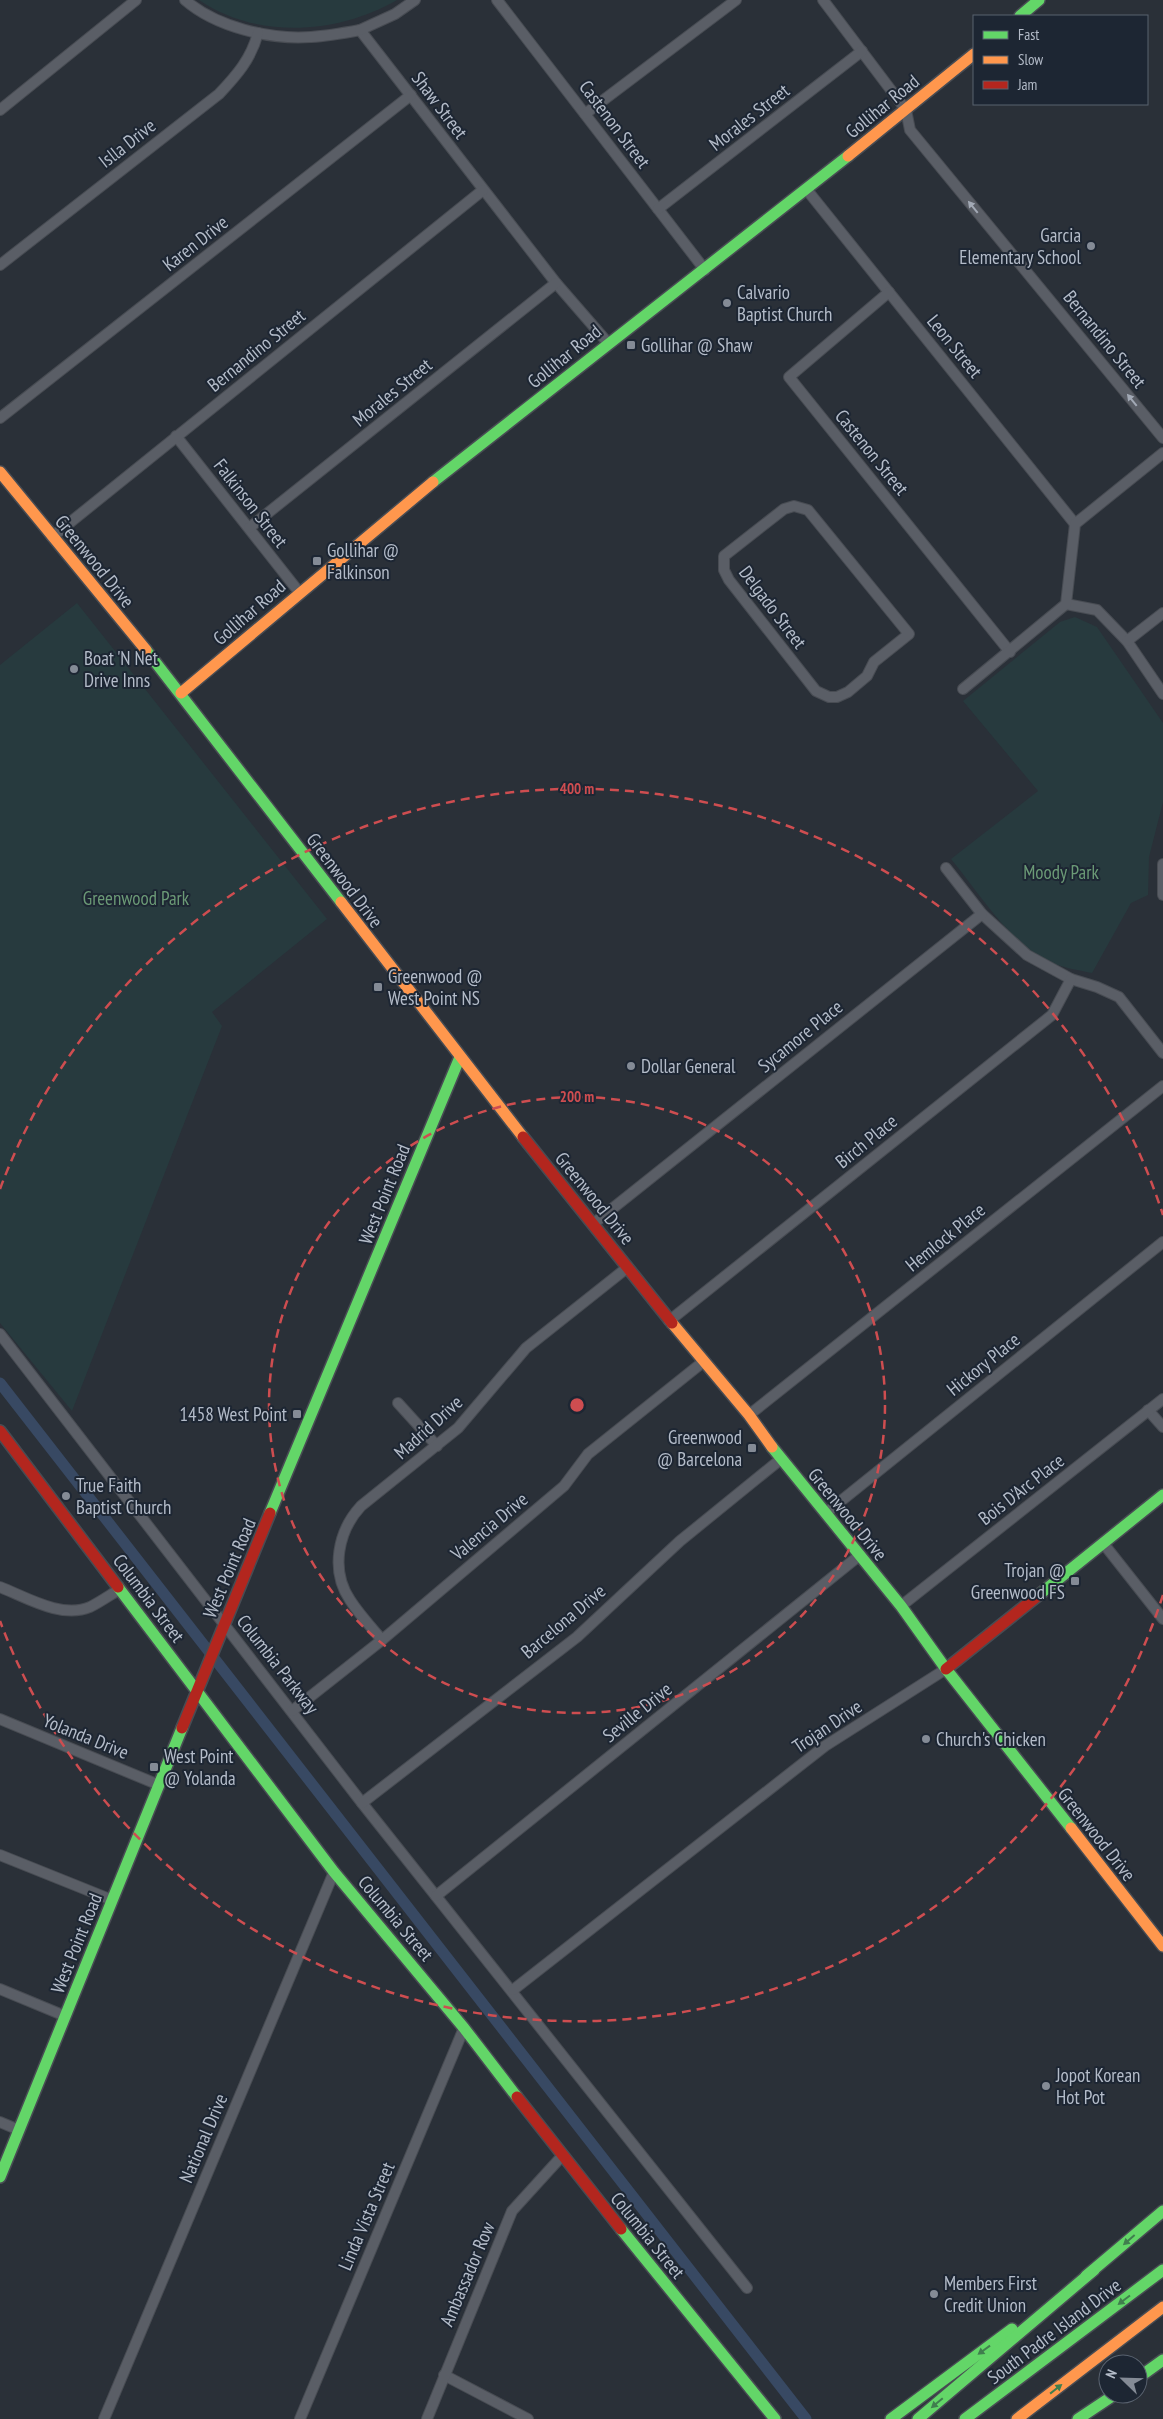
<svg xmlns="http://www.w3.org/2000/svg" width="1163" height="2419" viewBox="0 0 1163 2419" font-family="'PT Sans Narrow',sans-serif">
<rect width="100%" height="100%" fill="#2a3038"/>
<!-- green -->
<g fill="#273a3e">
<path d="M199,0H397C338,34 258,40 199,0Z"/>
<polygon points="77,603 327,919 212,1012 222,1026 72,1411 0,1323 0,665"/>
<path d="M1075,617L1097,627L1163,723V802L1149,857L1148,895L1131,903L1092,973C1078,970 1063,968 1050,962C1008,942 980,894 951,859L1038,791L963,701L1060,622Z"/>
</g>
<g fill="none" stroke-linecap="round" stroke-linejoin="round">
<!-- canal -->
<polyline stroke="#384963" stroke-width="11" points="0,1383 806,2419"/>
<defs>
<g id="street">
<path d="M185,0C216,27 270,40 311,37C327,36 344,33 360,30L556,283L608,343"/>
<polyline points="497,0 705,270"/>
<polyline points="823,0 906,110 910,130 1163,438"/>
<polyline points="360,30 395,14 415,0"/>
<polyline points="0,110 136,0"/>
<polyline points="585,114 736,0"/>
<polyline points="807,190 1075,524"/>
<polyline points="658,209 862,51"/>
<path d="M0,265L219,94C237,75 251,59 258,33"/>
<polyline points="889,292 789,377 1010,652"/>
<polyline points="0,418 411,95"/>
<polyline points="176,436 299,592"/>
<polygon points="794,506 808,510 909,634 874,662 867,676 848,692 837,697 829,697 816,691 729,580 724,570 724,556 784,509"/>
<polyline points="249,528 556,283"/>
<polyline points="52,537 483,190"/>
<polyline points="1066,604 1097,610 1127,641 1163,694"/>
<polyline points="1127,641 1163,613"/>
<polyline points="963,689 1066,604 1075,524 1163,453"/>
<polyline points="1163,864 1163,895"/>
<polyline points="946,868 982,914 1027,955 1071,979 1097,987 1119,997 1163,1053"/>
<polyline points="593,1224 982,914"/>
<polyline points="669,1321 1052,1015 1071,979"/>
<polyline points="0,1334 362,1803 747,2288"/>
<polyline points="398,1403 437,1446"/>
<polyline points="1148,1410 1163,1427"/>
<polyline points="749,1415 1163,1086"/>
<polyline points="826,1513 1163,1242"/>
<polyline points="1103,1543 1163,1619"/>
<path d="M0,1587C26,1597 61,1619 90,1607C100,1602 110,1595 120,1589"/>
<polyline points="901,1606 1163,1399"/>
<path d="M382,1640C371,1627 359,1614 350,1600C330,1570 338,1531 361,1506L458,1428L526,1348L628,1267"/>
<polyline points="292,1711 382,1640 564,1486 588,1454 703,1362"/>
<polyline points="0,1719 159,1785"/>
<polyline points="362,1803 577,1637 680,1541 781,1459"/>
<polyline points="0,1855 112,1900"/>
<polyline points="436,1896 860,1555"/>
<polyline points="0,1989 65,2016"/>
<polyline points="513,1990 825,1746 946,1669"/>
<polyline points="0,2122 19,2130"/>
<polyline points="444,2375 528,2419"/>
<polyline points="104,2419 334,1872"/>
<polyline points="300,2419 464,2028"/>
<polyline points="427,2419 512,2211 562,2156"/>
</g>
<g id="fast">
<polyline points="1020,16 1039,0"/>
<polyline points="433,482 848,156"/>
<polyline points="146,650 341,902"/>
<polyline points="772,1447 901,1606 946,1669 1071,1828"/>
<polyline points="270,1513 460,1057"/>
<polyline points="118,1587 334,1872 464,2028 517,2097"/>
<polyline points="1040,1594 1163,1495"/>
<polyline points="0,2177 182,1728"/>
<polyline points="621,2229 775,2419"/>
<polyline points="1086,2276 1163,2211"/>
<polyline points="1138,2378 1163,2360"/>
<polyline points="891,2419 1012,2329"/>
<polyline points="918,2419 1094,2270"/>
<polyline points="965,2419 1163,2270"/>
<polyline points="1078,2419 1114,2395"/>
</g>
<g id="slow">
<polyline points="848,156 974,54"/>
<polyline points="0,472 146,650"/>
<polyline points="181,693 433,482"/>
<polyline points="341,902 523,1137"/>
<polyline points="672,1323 749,1415 772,1447"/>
<polyline points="1071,1828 1163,1946"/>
<polyline points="1017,2419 1163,2307"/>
</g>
<g id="jam">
<polyline points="523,1137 672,1323"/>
<polyline points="0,1431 118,1587"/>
<polyline points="946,1669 1040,1594"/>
<polyline points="182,1728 270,1513"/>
<polyline points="517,2097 621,2229"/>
</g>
</defs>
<!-- street casing -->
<use href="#street" stroke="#484c53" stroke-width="12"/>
<!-- fast casing -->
<use href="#fast" stroke="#484c53" stroke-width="14"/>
<!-- slow casing -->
<use href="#slow" stroke="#484c53" stroke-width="14"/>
<!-- jam casing -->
<use href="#jam" stroke="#484c53" stroke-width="14"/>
<!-- street -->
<use href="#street" stroke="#5a5e66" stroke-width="10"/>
<!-- fast -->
<use href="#fast" stroke="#63d668" stroke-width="11"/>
<!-- slow -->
<use href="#slow" stroke="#ff974d" stroke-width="11"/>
<!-- jam -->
<use href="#jam" stroke="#b3261e" stroke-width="11"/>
</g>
<!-- one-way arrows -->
<defs><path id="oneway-solid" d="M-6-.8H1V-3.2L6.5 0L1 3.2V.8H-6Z" transform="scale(1.25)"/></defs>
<g fill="#a2a9b5">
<use href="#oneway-solid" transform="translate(973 207) rotate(-129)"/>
<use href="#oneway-solid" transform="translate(1132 400) rotate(-129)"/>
</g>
<g fill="#407e4e">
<use href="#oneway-solid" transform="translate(1129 2240) rotate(139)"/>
<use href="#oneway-solid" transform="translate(1124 2300) rotate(143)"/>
<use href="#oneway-solid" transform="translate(984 2350) rotate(144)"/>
<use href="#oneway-solid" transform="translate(1056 2389) rotate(-38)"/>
<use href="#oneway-solid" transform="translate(937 2403) rotate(140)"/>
</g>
<!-- distance rings -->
<g fill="none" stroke="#ce4d50" stroke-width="2.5" stroke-dasharray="9 6">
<circle cx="577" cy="1405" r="308"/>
<path d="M1163 1595A616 616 0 0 1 0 1621M0 1189A616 616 0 0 1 1163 1215"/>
</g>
<!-- markers -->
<g fill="#848b96" stroke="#1d2633" stroke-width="2">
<circle cx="1091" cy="246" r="5"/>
<circle cx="727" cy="303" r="5"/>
<rect x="626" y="340" width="10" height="10" rx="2.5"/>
<rect x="312" y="556" width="10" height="10" rx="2.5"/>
<circle cx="74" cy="669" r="5"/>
<rect x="373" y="982" width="10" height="10" rx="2.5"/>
<circle cx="631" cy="1066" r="5"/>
<rect x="292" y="1409" width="10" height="10" rx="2.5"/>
<rect x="747" y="1443" width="10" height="10" rx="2.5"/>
<circle cx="66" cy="1496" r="5"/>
<rect x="1070" y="1576" width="10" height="10" rx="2.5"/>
<circle cx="926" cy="1739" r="5"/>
<rect x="149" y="1762" width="10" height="10" rx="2.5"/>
<circle cx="1046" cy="2086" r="5"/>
<circle cx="934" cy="2294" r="5"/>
</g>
<g text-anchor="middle" stroke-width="4" stroke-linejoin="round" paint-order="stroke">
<!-- street labels -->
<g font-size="19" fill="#b4bcc9" stroke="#1d2633">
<text transform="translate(440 105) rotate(53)" y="7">Shaw Street</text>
<text transform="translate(882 106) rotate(-39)" y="7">Gollihar Road</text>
<text transform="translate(749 117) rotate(-38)" y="7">Morales Street</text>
<text transform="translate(615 124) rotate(53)" y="7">Castenon Street</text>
<text transform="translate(127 143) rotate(-38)" y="7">Islla Drive</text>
<text transform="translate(195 243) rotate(-38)" y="7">Karen Drive</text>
<text transform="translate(1105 339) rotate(51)" y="7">Bernandino Street</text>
<text transform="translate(955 346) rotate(51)" y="7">Leon Street</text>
<text transform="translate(256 350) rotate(-39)" y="7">Bernandino Street</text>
<text transform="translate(564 356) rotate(-39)" y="7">Gollihar Road</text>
<text transform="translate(392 392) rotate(-39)" y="7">Morales Street</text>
<text transform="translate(872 452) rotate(51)" y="7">Castenon Street</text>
<text transform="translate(251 503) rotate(52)" y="7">Falkinson Street</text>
<text transform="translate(95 561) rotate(51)" y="7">Greenwood Drive</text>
<text transform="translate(773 607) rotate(53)" y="7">Delgado Street</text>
<text transform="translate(249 612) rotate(-41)" y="7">Gollihar Road</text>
<text transform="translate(345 880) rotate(53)" y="7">Greenwood Drive</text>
<text transform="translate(800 1036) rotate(-39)" y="7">Sycamore Place</text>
<text transform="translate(866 1141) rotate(-39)" y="7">Birch Place</text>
<text transform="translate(384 1194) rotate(-68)" y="7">West Point Road</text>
<text transform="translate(595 1198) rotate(51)" y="7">Greenwood Drive</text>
<text transform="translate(945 1237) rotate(-39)" y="7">Hemlock Place</text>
<text transform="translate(983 1364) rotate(-39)" y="7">Hickory Place</text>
<text transform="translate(428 1427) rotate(-42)" y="7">Madrid Drive</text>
<text transform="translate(1021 1489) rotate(-38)" y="7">Bois D'Arc Place</text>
<text transform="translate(848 1514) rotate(51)" y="7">Greenwood Drive</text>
<text transform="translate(489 1526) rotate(-40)" y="7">Valencia Drive</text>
<text transform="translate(229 1568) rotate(-67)" y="7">West Point Road</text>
<text transform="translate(149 1598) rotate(53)" y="7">Columbia Street</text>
<text transform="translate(563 1621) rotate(-40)" y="7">Barcelona Drive</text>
<text transform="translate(278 1664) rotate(52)" y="7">Columbia Parkway</text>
<text transform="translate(637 1712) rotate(-39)" y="7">Seville Drive</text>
<text transform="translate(827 1726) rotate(-34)" y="7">Trojan Drive</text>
<text transform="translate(86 1736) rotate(22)" y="7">Yolanda Drive</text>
<text transform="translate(1097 1834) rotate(52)" y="7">Greenwood Drive</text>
<text transform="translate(396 1918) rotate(50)" y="7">Columbia Street</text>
<text transform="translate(76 1943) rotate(-68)" y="7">West Point Road</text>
<text transform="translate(203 2138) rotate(-67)" y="7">National Drive</text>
<text transform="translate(366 2216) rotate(-67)" y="7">Linda Vista Street</text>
<text transform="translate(648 2235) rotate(51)" y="7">Columbia Street</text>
<text transform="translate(467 2274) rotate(-67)" y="7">Ambassador Row</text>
<text transform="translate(1054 2331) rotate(-37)" y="7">South Padre Island Drive</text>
</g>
<!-- poi labels -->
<g font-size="19" fill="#b4bcc9" stroke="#1d2633" text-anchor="start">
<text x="1081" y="242" text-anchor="end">Garcia<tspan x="1081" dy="22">Elementary School</tspan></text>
<text x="737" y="299">Calvario<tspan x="737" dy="22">Baptist Church</tspan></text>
<text x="641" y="352">Gollihar @ Shaw</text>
<text x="327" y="557">Gollihar @<tspan x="327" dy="22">Falkinson</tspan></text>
<text x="84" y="665">Boat 'N Net<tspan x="84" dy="22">Drive Inns</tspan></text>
<text x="388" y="983">Greenwood @<tspan x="388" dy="22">West Point NS</tspan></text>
<text x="641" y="1073">Dollar General</text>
<text x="287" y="1421" text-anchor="end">1458 West Point</text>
<text x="742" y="1444" text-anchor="end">Greenwood<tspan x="742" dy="22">@ Barcelona</tspan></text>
<text x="76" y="1492">True Faith<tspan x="76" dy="22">Baptist Church</tspan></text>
<text x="1065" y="1577" text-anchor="end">Trojan @<tspan x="1065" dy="22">Greenwood FS</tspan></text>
<text x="936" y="1746">Church's Chicken</text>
<text x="164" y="1763">West Point<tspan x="164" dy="22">@ Yolanda</tspan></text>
<text x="1056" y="2082">Jopot Korean<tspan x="1056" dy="22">Hot Pot</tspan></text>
<text x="944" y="2290">Members First<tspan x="944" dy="22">Credit Union</tspan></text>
</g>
<!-- park labels -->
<g font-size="19" fill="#6b9a76" stroke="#1d2633">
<text x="1061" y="879">Moody Park</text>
<text x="136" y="905">Greenwood Park</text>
</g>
</g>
<circle cx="577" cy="1405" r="8" fill="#ce4d50" stroke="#1d2633" stroke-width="2.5"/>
<g font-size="15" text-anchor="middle" font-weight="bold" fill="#ce4d50" stroke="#1d2633" stroke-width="4" stroke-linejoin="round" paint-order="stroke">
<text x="577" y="794">400 m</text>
<text x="577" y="1102">200 m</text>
</g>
<!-- legend -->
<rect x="973" y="15" width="175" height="90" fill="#1d2633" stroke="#59626f"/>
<rect x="983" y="31" width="25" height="8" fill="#63d668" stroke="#59626f"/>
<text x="1018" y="40" font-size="15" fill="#b4bcc9">Fast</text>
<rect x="983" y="56" width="25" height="8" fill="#ff974d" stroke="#59626f"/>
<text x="1018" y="65" font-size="15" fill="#b4bcc9">Slow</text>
<rect x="983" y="81" width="25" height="8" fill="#b3261e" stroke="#59626f"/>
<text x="1018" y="90" font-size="15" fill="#b4bcc9">Jam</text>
<!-- north arrow -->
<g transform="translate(1123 2379) rotate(293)"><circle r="24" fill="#1d2633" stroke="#59626f"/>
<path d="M0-4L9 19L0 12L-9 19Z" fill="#848b96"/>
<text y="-8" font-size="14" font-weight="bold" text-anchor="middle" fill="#b4bcc9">N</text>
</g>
</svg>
